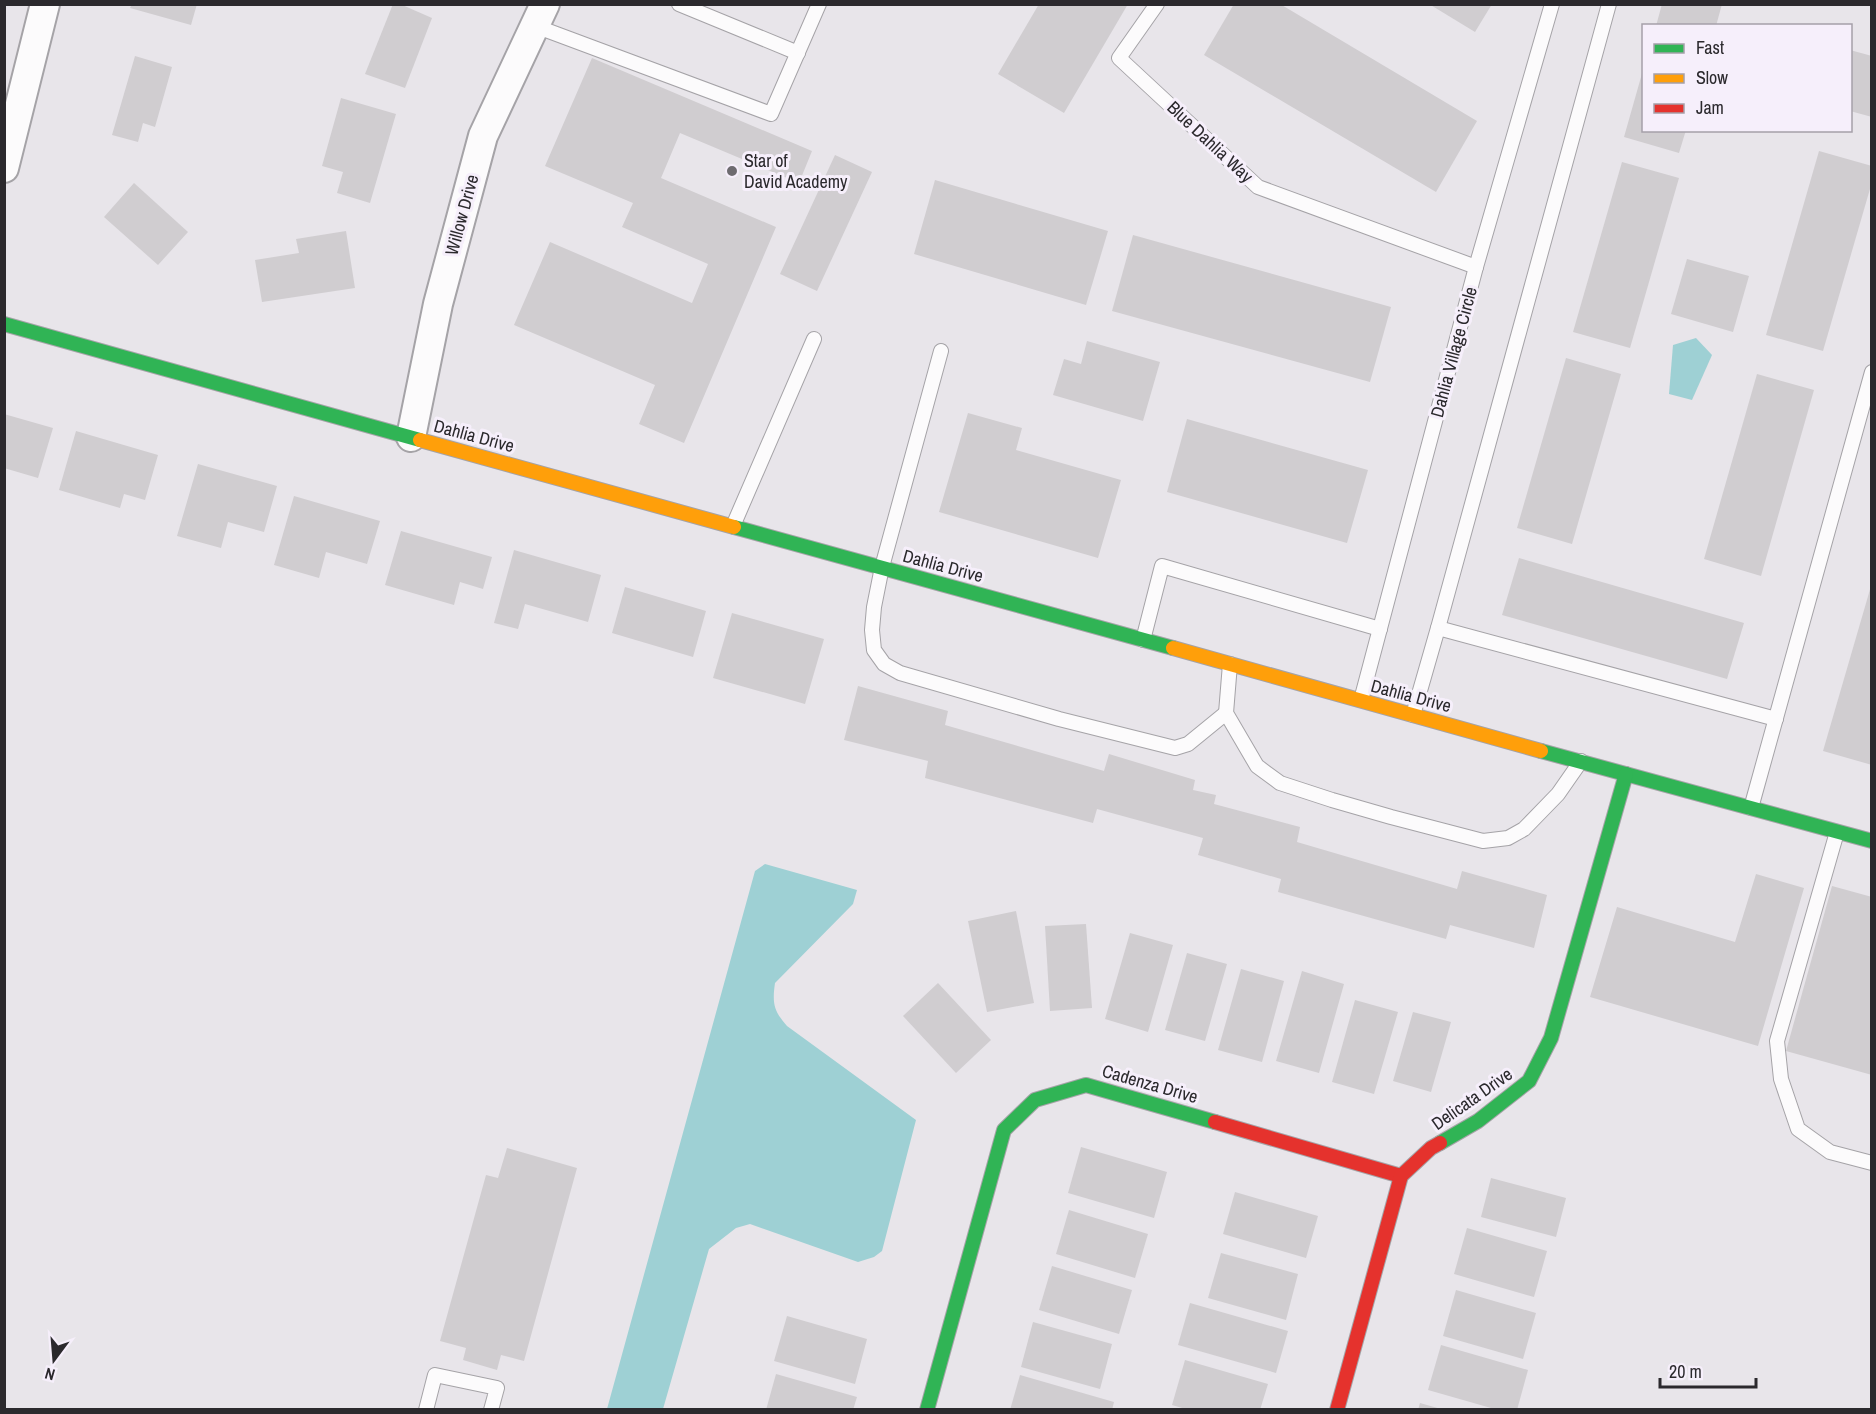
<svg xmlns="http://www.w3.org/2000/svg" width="1876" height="1414" viewBox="0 0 1876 1414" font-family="'Archivo Narrow',sans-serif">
<rect width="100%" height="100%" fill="#e8e5ea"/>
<!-- water -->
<g fill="#9ed0d4">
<polygon points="1696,338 1712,355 1692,400 1669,394 1673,345"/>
<path d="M765,864L857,890L853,904L775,983C772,1004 774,1011 787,1026L916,1120L882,1251L874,1257L858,1262L750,1224L736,1228L709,1249L663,1409H607L755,871Z"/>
</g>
<!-- building -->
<g fill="#d0cdd0">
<polygon points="132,4 197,4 191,25 130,8"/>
<polygon points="393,4 400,4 432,18 405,88 365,74"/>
<polygon points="1039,4 1128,4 1064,113 998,74"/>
<polygon points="1234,4 1280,4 1477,121 1436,192 1204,55"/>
<polygon points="1429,4 1492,4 1475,32"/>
<polygon points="1662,4 1722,4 1716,26 1656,26"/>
<polygon points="1850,50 1872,56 1872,117 1850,111"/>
<polygon points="135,56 172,67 155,127 143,123 138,142 112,135"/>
<polygon points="592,58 812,151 799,183 680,133 661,178 776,227 684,443 639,424 655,385 514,325 550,242 692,303 708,264 622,227 633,203 545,166"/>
<polygon points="1643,70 1644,130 1686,130 1679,153 1624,137"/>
<polygon points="341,98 396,114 370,203 337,193 343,172 322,166"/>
<polygon points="1819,151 1872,166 1872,182 1823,351 1766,335"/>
<polygon points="835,155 872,172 817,291 780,274"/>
<polygon points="1622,162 1679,178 1630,348 1573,332"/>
<polygon points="935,180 1108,231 1086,305 914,254"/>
<polygon points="134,183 188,232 158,265 104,217"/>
<polygon points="346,231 355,288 262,302 255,260 299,253 296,239"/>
<polygon points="1133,235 1391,307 1370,382 1112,311"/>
<polygon points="1687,259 1749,276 1733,332 1671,314"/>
<polygon points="1087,341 1160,362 1143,421 1053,395 1064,359 1081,364"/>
<polygon points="1566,358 1621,374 1572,544 1517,528"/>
<polygon points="1757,374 1814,390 1761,576 1704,559"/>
<polygon points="968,413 1022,428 1016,450 1121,480 1098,558 939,512"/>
<polygon points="4,414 53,428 38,478 4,468"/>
<polygon points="1187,419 1368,470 1347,543 1167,492"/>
<polygon points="76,431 158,455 145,500 124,494 120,508 59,490"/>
<polygon points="198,464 277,486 264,532 228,522 221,548 177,536"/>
<polygon points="294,496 380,521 367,564 326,552 319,578 274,565"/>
<polygon points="401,531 492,557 483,589 460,582 454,605 385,585"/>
<polygon points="514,550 601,575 588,622 525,604 518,629 494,623"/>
<polygon points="1519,558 1744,623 1727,679 1502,615"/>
<polygon points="1871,586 1872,586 1872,765 1823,751"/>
<polygon points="625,587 706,611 693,657 612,633"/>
<polygon points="732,613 824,639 805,704 713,678"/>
<polygon points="858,686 948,711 945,725 1104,771 1109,754 1195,780 1193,790 1216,795 1214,804 1300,827 1297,842 1457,889 1462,871 1547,895 1534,948 1450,925 1446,939 1278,892 1281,879 1198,855 1203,838 1097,809 1093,823 925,778 928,761 844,740"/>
<polygon points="1756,874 1804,888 1758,1046 1590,997 1617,907 1735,942"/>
<polygon points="1832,886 1872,897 1872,1075 1786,1051"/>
<polygon points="1016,911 1034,1003 987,1012 968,921"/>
<polygon points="1086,924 1092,1008 1050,1011 1045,926"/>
<polygon points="1130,933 1173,945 1148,1032 1105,1019"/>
<polygon points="1187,953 1227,964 1205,1041 1165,1030"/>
<polygon points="1241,969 1284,981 1262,1062 1218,1050"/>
<polygon points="1302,971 1344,984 1319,1073 1276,1061"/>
<polygon points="938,983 991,1040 956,1073 903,1016"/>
<polygon points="1355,1000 1398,1012 1374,1094 1332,1082"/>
<polygon points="1413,1012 1451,1022 1431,1092 1393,1081"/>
<polygon points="1081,1147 1167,1172 1154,1218 1068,1193"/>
<polygon points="507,1148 577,1168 524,1361 501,1355 497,1370 463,1360 466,1348 440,1341 486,1175 498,1178"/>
<polygon points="1491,1178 1566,1198 1556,1237 1481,1217"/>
<polygon points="1235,1192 1318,1216 1306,1258 1223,1234"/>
<polygon points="1069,1210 1148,1234 1135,1278 1056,1254"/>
<polygon points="1467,1228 1547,1251 1534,1297 1454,1274"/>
<polygon points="1221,1253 1298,1274 1286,1320 1208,1298"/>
<polygon points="1052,1266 1132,1290 1119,1334 1039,1310"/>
<polygon points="1456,1290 1536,1313 1523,1359 1443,1336"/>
<polygon points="1190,1303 1288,1331 1276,1373 1178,1345"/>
<polygon points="787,1316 867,1339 855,1384 774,1361"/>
<polygon points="1033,1322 1112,1344 1100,1389 1021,1367"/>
<polygon points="1441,1345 1528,1370 1517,1410 1498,1410 1428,1390"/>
<polygon points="1185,1360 1268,1384 1260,1410 1189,1410 1172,1405"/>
<polygon points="776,1374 857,1397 853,1410 766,1410"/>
<polygon points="1020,1375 1114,1402 1112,1410 1010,1410"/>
<polygon points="1420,1403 1441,1409 1441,1410 1418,1410"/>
</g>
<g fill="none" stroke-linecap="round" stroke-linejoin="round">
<defs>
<g id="lane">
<polyline points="679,4 798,53"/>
<polyline points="1157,4 1119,58 1258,187 1476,267"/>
<polyline points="535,26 771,114 819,4"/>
<polyline points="941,351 882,567 874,607 872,630 874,650 884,664 900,673 1059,719 1175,748 1188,744 1226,713"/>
<polyline points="733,526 814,339"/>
<polyline points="1438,628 1776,719"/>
<polyline points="1143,640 1162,566 1380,629"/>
<polyline points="1230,664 1226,713 1257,766 1280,783 1332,800 1391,817 1483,841 1508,838 1524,829 1558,794 1581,761"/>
<polyline points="1361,700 1476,267 1552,4"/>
<polyline points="1413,715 1438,628 1609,4"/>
<polyline points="1751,808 1872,372"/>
<polyline points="1837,832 1777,1041 1781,1079 1798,1129 1830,1152 1872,1163"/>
<polyline points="426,1410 435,1375 497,1388 491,1410"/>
</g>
<g id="street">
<polyline points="4,168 45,4"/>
<polyline points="411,437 438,304 483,136 545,4"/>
</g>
<g id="fast">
<polyline points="4,324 420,440"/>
<polyline points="734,527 1173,648"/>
<polyline points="1541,751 1872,841"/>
<polyline points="1440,1143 1478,1121 1529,1081 1551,1038 1626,774"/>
<polyline points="927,1410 1004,1130 1035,1100 1086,1085 1215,1122"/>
</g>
<g id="slow">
<polyline points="420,440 734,527"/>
<polyline points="1173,648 1541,751"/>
</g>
<g id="jam">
<polyline points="1215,1122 1401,1176"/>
<polyline points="1337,1410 1401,1176 1431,1148 1440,1143"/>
</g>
</defs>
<!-- lane casing -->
<use href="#lane" stroke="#a5a3a7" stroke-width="16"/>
<!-- street casing -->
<use href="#street" stroke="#a5a3a7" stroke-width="32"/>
<!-- fast casing -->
<use href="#fast" stroke="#a5a3a7" stroke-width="16"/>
<!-- slow casing -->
<use href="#slow" stroke="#a5a3a7" stroke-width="16"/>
<!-- jam casing -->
<use href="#jam" stroke="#a5a3a7" stroke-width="16"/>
<!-- lane -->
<use href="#lane" stroke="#fcfbfc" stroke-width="14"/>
<!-- street -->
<use href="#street" stroke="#fcfbfc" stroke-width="28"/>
<!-- fast -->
<use href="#fast" stroke="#30b455" stroke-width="14"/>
<!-- slow -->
<use href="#slow" stroke="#ff9f0a" stroke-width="14"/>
<!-- jam -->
<use href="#jam" stroke="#e5322d" stroke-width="14"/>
</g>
<!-- markers -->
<circle fill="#6d6b6f" stroke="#f6effb" stroke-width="2" cx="732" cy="171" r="6"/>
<g text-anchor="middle" stroke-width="6" stroke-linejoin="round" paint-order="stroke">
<!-- street labels -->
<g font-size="18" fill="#2b292d" stroke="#f6effb">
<text transform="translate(1210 142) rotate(43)" y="6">Blue Dahlia Way</text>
<text transform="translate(462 215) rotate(-75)" y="6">Willow Drive</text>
<text transform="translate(1454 352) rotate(-75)" y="6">Dahlia Village Circle</text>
<text transform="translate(474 436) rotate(15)" y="6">Dahlia Drive</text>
<text transform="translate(943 566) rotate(15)" y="6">Dahlia Drive</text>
<text transform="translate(1411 696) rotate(15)" y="6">Dahlia Drive</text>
<text transform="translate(1150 1084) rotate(16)" y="6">Cadenza Drive</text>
<text transform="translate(1472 1099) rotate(-35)" y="6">Delicata Drive</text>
</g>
<!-- poi labels -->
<g font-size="18" fill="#2b292d" stroke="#f6effb" text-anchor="start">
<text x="744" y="167">Star of<tspan x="744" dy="21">David Academy</tspan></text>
</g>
</g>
<!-- border -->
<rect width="1876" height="1414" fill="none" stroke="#2b292d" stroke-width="12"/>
<!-- legend -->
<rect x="1642" y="24" width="210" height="108" fill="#f6effb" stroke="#a5a0a9" stroke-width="1.5"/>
<rect x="1654" y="44" width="30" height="9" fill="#30b455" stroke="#a5a0a9" stroke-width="1.5"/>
<text x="1696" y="54" font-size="18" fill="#2b292d">Fast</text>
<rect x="1654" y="74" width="30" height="9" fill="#ff9f0a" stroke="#a5a0a9" stroke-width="1.5"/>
<text x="1696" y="84" font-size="18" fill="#2b292d">Slow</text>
<rect x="1654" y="104" width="30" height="9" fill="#e5322d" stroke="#a5a0a9" stroke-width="1.5"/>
<text x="1696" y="114" font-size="18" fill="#2b292d">Jam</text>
<!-- north arrow -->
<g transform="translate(54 1360) rotate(196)" stroke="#f6effb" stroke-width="4.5" paint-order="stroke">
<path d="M0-4.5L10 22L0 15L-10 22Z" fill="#2b292d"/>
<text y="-9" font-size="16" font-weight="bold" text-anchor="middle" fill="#2b292d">N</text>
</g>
<!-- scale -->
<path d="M1660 1378v9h96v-9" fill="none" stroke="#2b292d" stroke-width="3"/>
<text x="1669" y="1378" font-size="18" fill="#2b292d" stroke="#f6effb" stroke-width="4.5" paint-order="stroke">20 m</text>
</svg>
